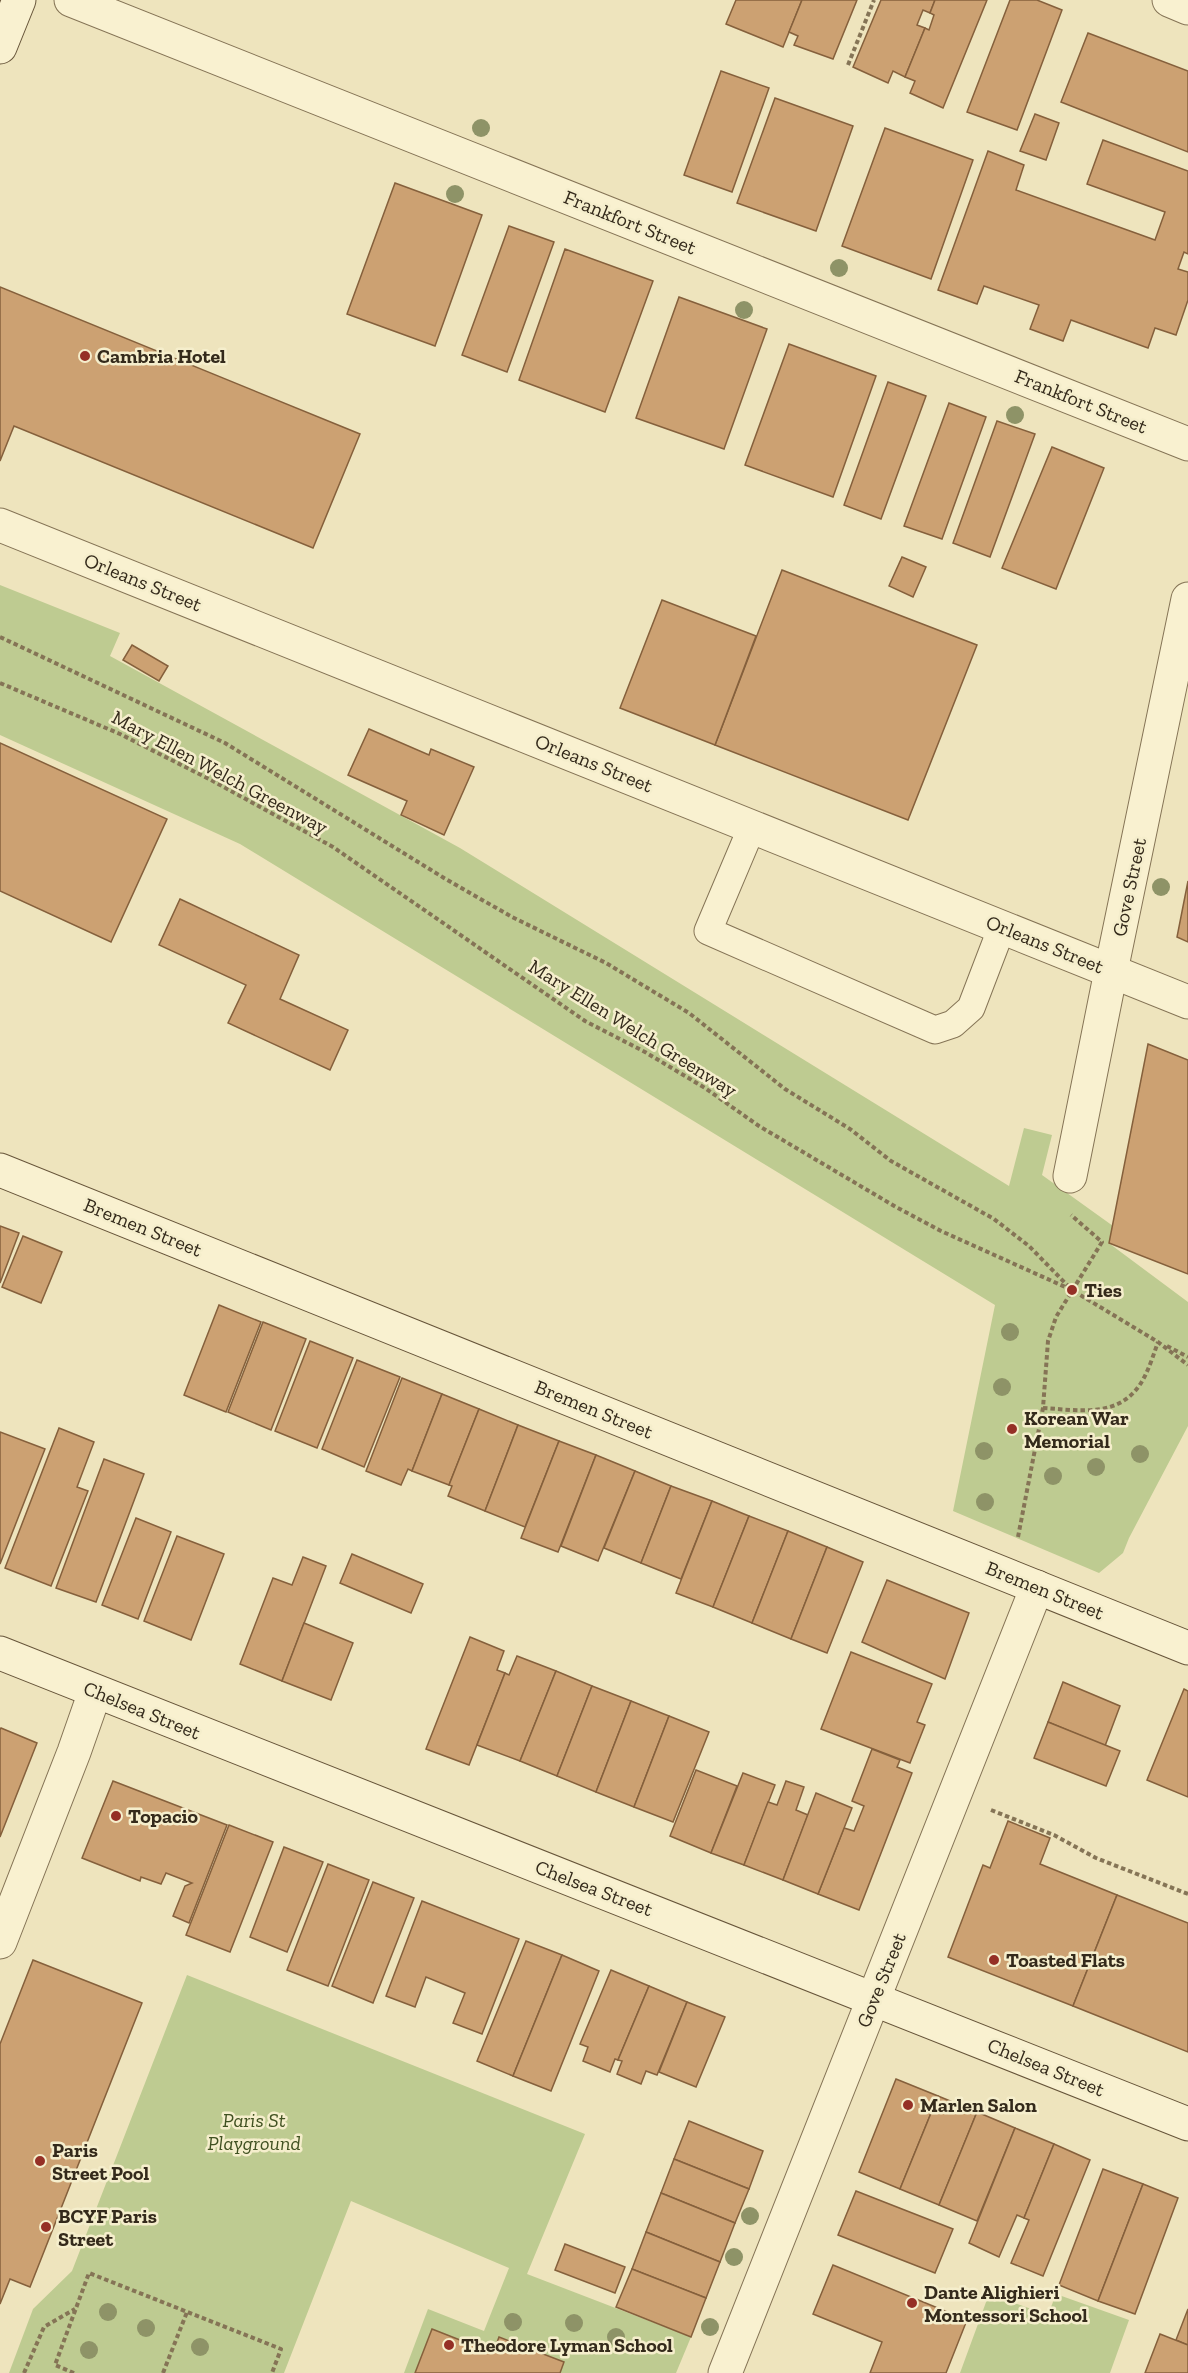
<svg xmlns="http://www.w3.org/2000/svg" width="1188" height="2373" viewBox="0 0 1188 2373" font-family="'Zilla Slab',serif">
<rect width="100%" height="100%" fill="#eee4bd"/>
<!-- green -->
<g fill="#becb91">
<polygon points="0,585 120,633 110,656 460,848 1009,1186 1024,1128 1052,1135 1042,1175 1113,1226 1110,1244 1188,1302 1188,1426 1129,1538 1123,1553 1099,1573 953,1511 995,1305 240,844 0,735"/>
<polygon points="187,1975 585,2134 527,2274 691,2337 676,2373 560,2373 564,2362 499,2338 493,2353 415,2373 404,2373 428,2309 484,2331 509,2268 351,2201 284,2373 9,2373 33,2309 72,2271"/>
<polygon points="989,2294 1048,2315 1056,2294 1129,2320 1110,2373 960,2373"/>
</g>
<!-- building -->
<g fill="#cca172" stroke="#85603c" stroke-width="1.5">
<polygon points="736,0 802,0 783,47 726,24"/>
<polygon points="802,0 857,0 833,59 794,45 798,36 789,32"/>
<polygon points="881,0 935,0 930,13 923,10 917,25 925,28 905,77 893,71 888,83 853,67"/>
<polygon points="935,0 987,0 943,108 910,93 915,81 905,77 925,28 929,30 934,15 930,13"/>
<polygon points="1010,0 1037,0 1062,10 1017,130 967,112"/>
<polygon points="1088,33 1188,71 1188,152 1061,102"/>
<polygon points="721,71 769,88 732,192 684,175"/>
<polygon points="775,98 853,126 816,231 737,203"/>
<polygon points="1035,114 1059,123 1046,160 1020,151"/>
<polygon points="885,128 973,160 931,279 842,246"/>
<polygon points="1103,140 1188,171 1188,254 1184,252 1178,269 1188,272 1188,300 1176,335 1155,328 1148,348 1071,320 1063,341 1030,329 1039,305 984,286 977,304 938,290 988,151 1024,165 1016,190 1155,240 1165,212 1087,184"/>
<polygon points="395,183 482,215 435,346 347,314"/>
<polygon points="509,226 554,242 507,372 462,355"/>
<polygon points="565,249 653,281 605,412 519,380"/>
<polygon points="0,287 360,434 313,548 14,426 0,461"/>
<polygon points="679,297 767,329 724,449 636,418"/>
<polygon points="789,344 876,376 833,497 745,465"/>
<polygon points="888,382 926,396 881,519 844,505"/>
<polygon points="949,403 986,417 942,539 904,526"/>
<polygon points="997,421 1035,434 990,557 953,543"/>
<polygon points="1052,447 1104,468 1056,589 1002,568"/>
<polygon points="902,557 926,567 913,597 889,586"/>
<polygon points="782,570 977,645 908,820 715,745"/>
<polygon points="662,600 756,636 715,745 620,708"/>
<polygon points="132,645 168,666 159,681 123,660"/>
<polygon points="369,729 429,755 431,749 474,767 444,835 401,815 407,801 348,775"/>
<polygon points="0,743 167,819 111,942 0,891"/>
<polygon points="1188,881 1188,942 1177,937"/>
<polygon points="180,899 299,955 280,999 348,1030 330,1070 228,1023 246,985 159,945"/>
<polygon points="1148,1044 1188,1060 1188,1274 1109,1243"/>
<polygon points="0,1226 19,1233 0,1283"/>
<polygon points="23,1236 62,1252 41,1303 2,1287"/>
<polygon points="219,1305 261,1322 226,1412 184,1395"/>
<polygon points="263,1322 306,1339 271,1430 228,1412"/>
<polygon points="310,1341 353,1358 317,1448 275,1431"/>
<polygon points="357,1360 400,1377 364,1467 322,1449"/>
<polygon points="402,1378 442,1394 412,1471 408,1469 401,1485 366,1471"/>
<polygon points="442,1394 479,1409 449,1485 412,1471"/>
<polygon points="479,1409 518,1425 485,1511 448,1496 452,1486 449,1485"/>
<polygon points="518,1425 559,1441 525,1527 485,1511"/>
<polygon points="59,1428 94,1442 77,1487 88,1491 51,1586 5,1568"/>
<polygon points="0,1432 45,1449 0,1564"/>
<polygon points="559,1441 596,1455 558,1552 521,1538"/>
<polygon points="596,1455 635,1471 598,1561 561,1546"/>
<polygon points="104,1459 144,1474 96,1602 56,1588"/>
<polygon points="635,1471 671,1486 641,1563 604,1548"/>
<polygon points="671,1486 712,1501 681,1579 641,1563"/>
<polygon points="712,1501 749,1516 713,1607 676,1593"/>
<polygon points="749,1516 788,1531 752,1623 713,1607"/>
<polygon points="136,1518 171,1532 138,1619 102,1605"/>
<polygon points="788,1531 827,1547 791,1639 752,1623"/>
<polygon points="177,1536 224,1554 191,1640 144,1621"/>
<polygon points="827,1547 863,1562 827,1653 791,1639"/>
<polygon points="352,1554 423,1584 411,1613 340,1583"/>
<polygon points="303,1557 326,1566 282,1681 240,1664 273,1578 292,1585"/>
<polygon points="887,1580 969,1613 945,1679 862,1642"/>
<polygon points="304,1623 353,1643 331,1700 282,1681"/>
<polygon points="470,1637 504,1651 497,1670 505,1673 469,1765 426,1749"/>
<polygon points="851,1652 932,1684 917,1722 925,1725 910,1763 821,1729"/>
<polygon points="517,1656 556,1671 520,1761 477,1745 505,1673 509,1675"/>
<polygon points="556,1671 592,1686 557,1776 520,1761"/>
<polygon points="1063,1682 1120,1706 1105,1746 1048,1722"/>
<polygon points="592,1686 631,1701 596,1792 557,1776"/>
<polygon points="1184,1689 1188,1691 1188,1797 1147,1780"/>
<polygon points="631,1701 669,1716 634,1807 596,1792"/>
<polygon points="669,1716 709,1732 673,1822 634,1807"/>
<polygon points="1048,1722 1120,1751 1106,1786 1034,1758"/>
<polygon points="1,1728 37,1743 0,1837 0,1730"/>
<polygon points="872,1749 900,1760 897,1767 912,1773 859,1910 818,1894 844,1828 854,1831 864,1806 852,1801"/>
<polygon points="696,1770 737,1786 711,1853 670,1836"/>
<polygon points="743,1773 775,1785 744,1865 711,1853"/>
<polygon points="113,1781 227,1825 189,1923 173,1916 185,1886 192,1883 166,1873 161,1884 141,1877 140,1881 82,1858"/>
<polygon points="786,1781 804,1787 796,1810 808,1815 783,1880 744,1865 768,1802 777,1805"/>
<polygon points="816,1793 852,1808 818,1894 783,1880"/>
<polygon points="1008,1821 1050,1838 1040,1864 1117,1895 1073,2006 948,1957 983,1865 990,1868"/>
<polygon points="229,1825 273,1842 230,1952 186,1935"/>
<polygon points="284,1847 323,1862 287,1952 250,1937"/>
<polygon points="328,1864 369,1880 328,1986 287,1970"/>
<polygon points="373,1882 414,1898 373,2003 332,1986"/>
<polygon points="1117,1895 1188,1923 1188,2052 1073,2006"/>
<polygon points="422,1901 519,1939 482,2034 453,2023 465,1993 426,1977 415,2007 386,1996"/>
<polygon points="526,1941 562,1955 513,2076 477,2061"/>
<polygon points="562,1955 599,1971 551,2091 513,2076"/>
<polygon points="33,1960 142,2003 30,2287 10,2279 0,2304 0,2044"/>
<polygon points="611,1970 649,1986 618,2060 615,2059 610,2072 583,2061 588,2047 580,2044"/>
<polygon points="649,1986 687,2002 657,2075 646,2071 641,2084 617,2074 622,2061 618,2060"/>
<polygon points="687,2002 725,2017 696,2087 659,2072"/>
<polygon points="896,2079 938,2096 900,2189 859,2172"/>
<polygon points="938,2096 977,2112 939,2205 900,2189"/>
<polygon points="977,2112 1015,2128 977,2221 939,2205"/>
<polygon points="689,2121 763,2151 749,2189 674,2159"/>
<polygon points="1015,2128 1054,2144 1024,2218 1017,2215 999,2257 969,2243"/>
<polygon points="1054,2144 1090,2160 1043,2276 1011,2263 1029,2220 1024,2218"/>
<polygon points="674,2159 749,2189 735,2223 661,2193"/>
<polygon points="1103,2169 1143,2184 1098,2301 1059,2285"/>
<polygon points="1143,2184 1178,2198 1135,2314 1098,2301"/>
<polygon points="856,2191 953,2229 935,2273 838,2235"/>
<polygon points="661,2193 735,2223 720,2262 646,2232"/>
<polygon points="646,2232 720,2262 706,2298 632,2269"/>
<polygon points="565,2244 625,2267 615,2293 555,2270"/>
<polygon points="833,2265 967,2320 946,2373 870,2373 882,2342 813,2314"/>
<polygon points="632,2269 706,2298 691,2337 616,2307"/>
<polygon points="1188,2309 1188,2345 1176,2340"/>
<polygon points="432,2329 493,2353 499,2337 564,2362 560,2373 415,2373"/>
<polygon points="1160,2334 1188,2345 1188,2373 1145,2373"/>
</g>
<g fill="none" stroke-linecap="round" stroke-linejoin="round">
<defs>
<polyline id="service" points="752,827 708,931 935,1030 953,1024 971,1008 1002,927"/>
<polyline id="pedestrian" points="1070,1176 1111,971"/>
<g id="minor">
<polyline points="71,0 1188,444"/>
<polyline points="1169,0 1188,8"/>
<polyline points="0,525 1188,1002"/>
<polyline points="1111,971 1188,599"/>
<polyline points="0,1942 74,1752 95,1692"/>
<polyline points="725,2373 1037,1587"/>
</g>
<g id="secondary">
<polyline points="0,47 19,0"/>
<polyline points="0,1170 1188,1648"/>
<polyline points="0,1653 1188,2124"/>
</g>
</defs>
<!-- service casing -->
<use href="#service" stroke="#857456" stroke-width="29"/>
<!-- pedestrian casing -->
<use href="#pedestrian" stroke="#857456" stroke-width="35"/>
<!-- minor casing -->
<use href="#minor" stroke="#857456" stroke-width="35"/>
<!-- secondary casing -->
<use href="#secondary" stroke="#67553a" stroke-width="35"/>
<!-- path -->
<g stroke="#857456" stroke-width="4" stroke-dasharray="4.5 3" stroke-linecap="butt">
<polyline points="848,65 874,0"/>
<polyline points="0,637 225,743 444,878 512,917 606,963 689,1013 785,1089 850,1129 891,1161 994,1219 1029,1246 1069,1287"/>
<polyline points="0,683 120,734 211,780 333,847 585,1021 645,1052 705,1088 759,1126 896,1207 941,1231 1072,1290 1158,1342 1188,1365"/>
<polyline points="1167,1346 1188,1357"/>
<path d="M1043,1408C1078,1410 1116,1418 1139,1386C1148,1373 1153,1356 1158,1342"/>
<polyline points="1018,1537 1043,1408 1048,1341 1056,1317 1102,1242 1071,1215"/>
<polyline points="991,1810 1054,1835 1096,1858 1188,1894"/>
<polyline points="24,2373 44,2327 75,2309"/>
<polyline points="74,2373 55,2365 89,2273 281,2349 272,2373"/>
<polyline points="163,2373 187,2312"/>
</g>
<!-- service -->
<use href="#service" stroke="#f9f1d0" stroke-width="27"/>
<!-- pedestrian -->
<use href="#pedestrian" stroke="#f9f1d0" stroke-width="33"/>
<!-- minor -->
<use href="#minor" stroke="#f9f1d0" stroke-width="33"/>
<!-- secondary -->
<use href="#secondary" stroke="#f9f1d0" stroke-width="33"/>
</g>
<!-- trees -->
<g fill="#8e9367">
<circle cx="481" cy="128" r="9"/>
<circle cx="455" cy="194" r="9"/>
<circle cx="839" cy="268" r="9"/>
<circle cx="744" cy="310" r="9"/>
<circle cx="1015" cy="415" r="9"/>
<circle cx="1161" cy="887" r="9"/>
<circle cx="1010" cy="1332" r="9"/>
<circle cx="1002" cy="1387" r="9"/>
<circle cx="984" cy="1451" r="9"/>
<circle cx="1140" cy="1454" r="9"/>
<circle cx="1096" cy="1467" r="9"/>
<circle cx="1053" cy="1476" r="9"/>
<circle cx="985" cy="1502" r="9"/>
<circle cx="750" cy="2216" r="9"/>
<circle cx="734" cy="2257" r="9"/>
<circle cx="108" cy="2312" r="9"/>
<circle cx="513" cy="2322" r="9"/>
<circle cx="574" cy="2323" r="9"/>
<circle cx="710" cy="2327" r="9"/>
<circle cx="146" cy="2328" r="9"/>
<circle cx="616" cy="2337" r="9"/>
<circle cx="200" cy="2347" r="9"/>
<circle cx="89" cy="2350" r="9"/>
</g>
<!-- markers -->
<g fill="#953026" stroke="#f5eecc" stroke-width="2">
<circle cx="85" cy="356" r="6"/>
<circle cx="1072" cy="1290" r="6"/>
<circle cx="1012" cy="1429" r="6"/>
<circle cx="116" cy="1816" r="6"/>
<circle cx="994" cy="1960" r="6"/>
<circle cx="908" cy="2105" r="6"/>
<circle cx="40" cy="2161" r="6"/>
<circle cx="46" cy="2227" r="6"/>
<circle cx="912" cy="2303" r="6"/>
<circle cx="449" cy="2345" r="6"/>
</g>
<g text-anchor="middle" stroke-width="5" stroke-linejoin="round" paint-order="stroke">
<!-- street labels -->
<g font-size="20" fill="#342a1b" stroke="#f5eecc">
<text transform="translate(630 222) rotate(22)" y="7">Frankfort Street</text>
<text transform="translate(1081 401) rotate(22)" y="7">Frankfort Street</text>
<text transform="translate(143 582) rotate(22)" y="7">Orleans Street</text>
<text transform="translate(594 763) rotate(22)" y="7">Orleans Street</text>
<text transform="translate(220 772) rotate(28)" y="7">Mary Ellen Welch Greenway</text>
<text transform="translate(1129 887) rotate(-78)" y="7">Gove Street</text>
<text transform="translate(1045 944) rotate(22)" y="7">Orleans Street</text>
<text transform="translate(633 1028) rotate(32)" y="7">Mary Ellen Welch Greenway</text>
<text transform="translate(143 1227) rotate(22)" y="7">Bremen Street</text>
<text transform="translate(594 1409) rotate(22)" y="7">Bremen Street</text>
<text transform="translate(1045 1590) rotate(22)" y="7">Bremen Street</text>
<text transform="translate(142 1710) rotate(22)" y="7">Chelsea Street</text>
<text transform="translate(594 1888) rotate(21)" y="7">Chelsea Street</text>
<text transform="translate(881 1980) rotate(-68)" y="7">Gove Street</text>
<text transform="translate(1046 2067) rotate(22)" y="7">Chelsea Street</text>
</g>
<!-- poi labels -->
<g font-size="20" font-weight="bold" fill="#342a1b" stroke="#f5eecc" text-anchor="start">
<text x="97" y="363">Cambria Hotel</text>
<text x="1084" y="1297">Ties</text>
<text x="1024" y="1425">Korean War<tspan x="1024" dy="23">Memorial</tspan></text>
<text x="128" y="1823">Topacio</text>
<text x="1006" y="1967">Toasted Flats</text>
<text x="920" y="2112">Marlen Salon</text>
<text x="52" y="2157">Paris<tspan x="52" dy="23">Street Pool</tspan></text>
<text x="58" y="2223">BCYF Paris<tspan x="58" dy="23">Street</tspan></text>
<text x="924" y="2299">Dante Alighieri<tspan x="924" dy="23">Montessori School</tspan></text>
<text x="461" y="2352">Theodore Lyman School</text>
</g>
<!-- park labels -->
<g font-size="20" font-style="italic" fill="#405121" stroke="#f5eecc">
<text x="254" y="2127">Paris St<tspan x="254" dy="23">Playground</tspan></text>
</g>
</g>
</svg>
